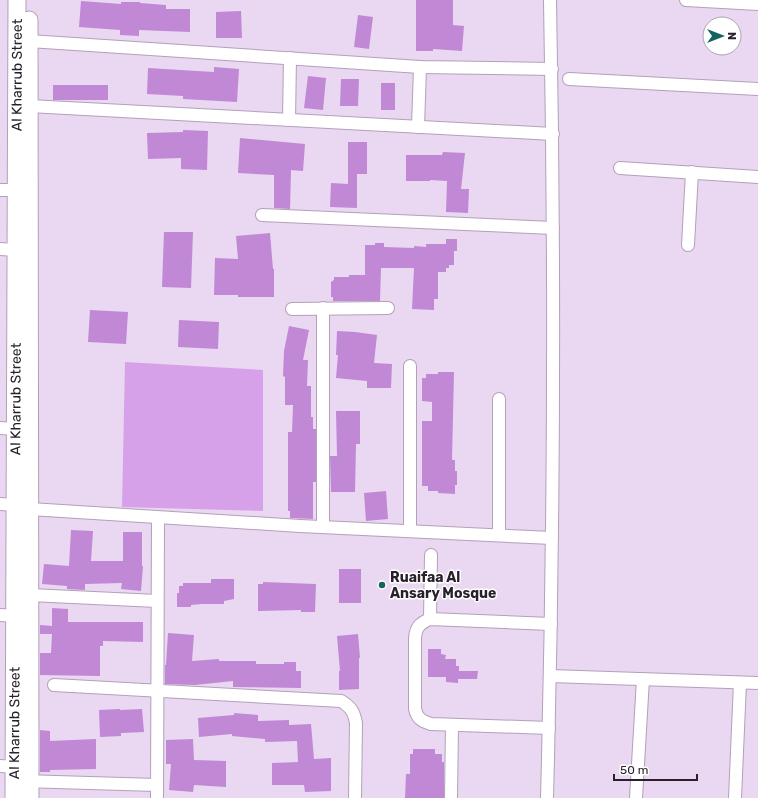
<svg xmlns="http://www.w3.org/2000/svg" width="758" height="798" viewBox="0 0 758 798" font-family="Rubik,sans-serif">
<rect width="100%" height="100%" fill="#ead7f1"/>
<!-- green -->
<polygon fill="#d7a1ea" points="125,362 263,370 263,511 122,507"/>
<!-- building -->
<g fill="#c188d6">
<polygon points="416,0 453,0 453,25 464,26 462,51 433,49 433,51 416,51"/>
<polygon points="81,1 121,4 121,2 140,2 140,3 166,5 166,9 190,9 190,32 139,30 139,36 120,35 120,30 79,27"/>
<polygon points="241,11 242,38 216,38 216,12"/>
<polygon points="358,15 373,17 369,49 354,47"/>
<polygon points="214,67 239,69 237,102 183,99 183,96 147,94 148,68 214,72"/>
<polygon points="308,76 326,78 323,110 304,108"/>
<polygon points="341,79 359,79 358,106 340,106"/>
<rect x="381" y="83" width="14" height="27"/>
<rect x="53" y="85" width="55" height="15"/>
<polygon points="183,130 208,131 207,170 181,169 181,158 148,159 147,133 183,132"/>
<polygon points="240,138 305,144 303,171 291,170 290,209 274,208 274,175 238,173"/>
<polygon points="348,142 367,142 367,174 357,174 357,208 330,207 331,183 348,184"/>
<polygon points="443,152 465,153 461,189 469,189 468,213 446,212 447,181 430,180 430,181 406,181 406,155 442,155"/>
<polygon points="164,232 193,232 191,288 162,287"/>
<polygon points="270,233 273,269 274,269 274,297 238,297 238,295 214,295 215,258 238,259 236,236"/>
<polygon points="446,239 457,239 457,251 454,251 454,265 449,265 449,268 446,268 446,272 438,272 438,299 434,299 434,310 412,309 414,268 381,268 380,301 333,301 333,297 331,297 331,282 334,280 334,277 349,277 349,275 365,275 365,245 375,245 375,243 384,243 384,247 414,248 414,246 426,247 426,244 446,244"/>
<polygon points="90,310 128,312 126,344 88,342"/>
<polygon points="179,320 219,322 218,349 178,347"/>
<polygon points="289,326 309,330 303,360 308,360 307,386 311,386 311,417 313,417 313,429 316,429 316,482 313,482 313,519 290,518 290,511 288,511 288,432 292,432 293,405 285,405 285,377 283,376 284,351"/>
<polygon points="337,331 355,332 377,335 374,363 392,364 391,388 367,388 367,381 336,378 338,355 336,355"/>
<polygon points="438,372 454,372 452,460 455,460 455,471 457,471 457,485 455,485 455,494 438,493 438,491 428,491 428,486 422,486 422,421 432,421 432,402 422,401 422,378 426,378 426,374 438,374"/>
<polygon points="336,411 360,411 360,444 356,444 355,492 331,492 330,456 337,456"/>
<polygon points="386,491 388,519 366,521 364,493"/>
<polygon points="71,530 93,531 91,561 123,561 123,532 142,532 142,566 143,566 141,591 121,589 122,583 85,584 85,590 67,589 67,586 42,584 44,564 69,566"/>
<rect x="339" y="569" width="22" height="34"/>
<polygon points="211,579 234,579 234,599 224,601 224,604 202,604 191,605 191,607 177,607 177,593 179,593 179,586 183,586 183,583 211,583"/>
<polygon points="263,582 316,584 315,612 301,612 301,610 258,611 258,584 263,584"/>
<polygon points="52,608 68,609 68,622 143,622 143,642 103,641 103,646 100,646 100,676 40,675 40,653 51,653 52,634 40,634 40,625 52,626"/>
<polygon points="168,633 194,635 192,661 219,659 219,661 256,661 256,664 284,664 284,662 296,662 296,671 301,671 301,688 233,687 233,681 195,685 165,684 165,665 166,665"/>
<polygon points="358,634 360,658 359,658 359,689 339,690 339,671 340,671 337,636"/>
<polygon points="428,649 441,649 441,654 446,655 445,659 456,659 456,666 459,666 459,671 478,671 477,679 458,679 458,683 446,682 446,677 428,677"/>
<polygon points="120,709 120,710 142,709 144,732 121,733 121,736 100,737 99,710"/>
<polygon points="234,713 258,715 258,721 289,720 289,725 311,724 314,759 331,758 331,791 305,792 304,785 272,785 272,763 298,762 297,741 265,742 265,739 232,736 232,734 199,737 198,718 234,715"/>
<polygon points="40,730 50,731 50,741 96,739 96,769 50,770 50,772 40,772"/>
<polygon points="193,739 194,760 226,761 226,787 194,785 193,792 169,790 171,764 166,764 166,740"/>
<polygon points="413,749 435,749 435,754 442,754 442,762 444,762 444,798 405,798 406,774 410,774 410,754 413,754"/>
</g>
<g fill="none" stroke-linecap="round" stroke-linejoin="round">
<defs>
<g id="street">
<polyline points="686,0 758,4"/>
<polyline points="29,41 420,67 552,69"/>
<polyline points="569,79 758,89"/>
<polyline points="29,106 553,134"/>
<polyline points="289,120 290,58"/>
<polyline points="418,127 420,67"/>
<polyline points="620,168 758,177"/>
<polyline points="0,190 16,190"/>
<polyline points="262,215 553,228"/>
<polyline points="688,245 692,172"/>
<polyline points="0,249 16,250"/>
<polyline points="323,308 323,527"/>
<polyline points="292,309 388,308"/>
<polyline points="410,366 410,531"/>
<polyline points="499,399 499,535"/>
<polyline points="0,428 15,429"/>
<polyline points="0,504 15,505"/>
<polyline points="30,509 300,526 552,538"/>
<polyline points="30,595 157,601"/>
<polyline points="0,615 15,616"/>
<polyline points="430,619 431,555"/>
<polyline points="550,676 758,683"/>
<path d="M54,685L341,701C351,707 354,712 356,723L355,798"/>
<path d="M549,728L431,724C421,721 417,718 415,709V638C416,627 420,623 430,619L551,624"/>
<polyline points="0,766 14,767"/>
<polyline points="22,781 157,785"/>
<polyline points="157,798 158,518"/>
<polyline points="451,798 452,725"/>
<path d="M547,798C554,532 555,266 550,0"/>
<polyline points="636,798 643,679"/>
<polyline points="735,798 740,683"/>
</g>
<g id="secondary">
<polyline points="29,20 30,798"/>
<path id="s1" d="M14,798L17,0"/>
</g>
</defs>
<!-- street casing -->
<use href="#street" stroke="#b2a1b9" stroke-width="14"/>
<!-- secondary casing -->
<use href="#secondary" stroke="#b2a1b9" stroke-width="19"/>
<!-- street -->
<use href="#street" stroke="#fff" stroke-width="12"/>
<!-- secondary -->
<use href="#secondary" stroke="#fff" stroke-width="17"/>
</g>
<!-- markers -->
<circle fill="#156360" stroke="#fff" stroke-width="1.5" cx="382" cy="585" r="4"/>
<g text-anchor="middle" stroke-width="3" stroke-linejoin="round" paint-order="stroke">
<!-- street labels -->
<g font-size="14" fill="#28212b" stroke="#fff">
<text dy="5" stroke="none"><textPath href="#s1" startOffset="723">Al Kharrub Street</textPath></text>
<text dy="5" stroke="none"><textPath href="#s1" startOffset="399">Al Kharrub Street</textPath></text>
<text dy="5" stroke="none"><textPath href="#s1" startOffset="75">Al Kharrub Street</textPath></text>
</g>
<!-- poi labels -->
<g font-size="14" font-weight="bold" fill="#28212b" stroke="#fff" text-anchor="start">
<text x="390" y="582">Ruaifaa Al<tspan x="390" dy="16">Ansary Mosque</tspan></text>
</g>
</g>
<!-- north arrow -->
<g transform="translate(722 36) rotate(90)"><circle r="19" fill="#ffffff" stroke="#a9a6aa"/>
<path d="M0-3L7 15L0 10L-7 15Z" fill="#156360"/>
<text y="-6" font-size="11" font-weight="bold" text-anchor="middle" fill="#28212b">N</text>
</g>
<!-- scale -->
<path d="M614 774v6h83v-6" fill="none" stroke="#28212b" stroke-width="2"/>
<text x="620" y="774" font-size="12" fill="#28212b" stroke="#ffffff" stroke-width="3" paint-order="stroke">50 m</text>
</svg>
